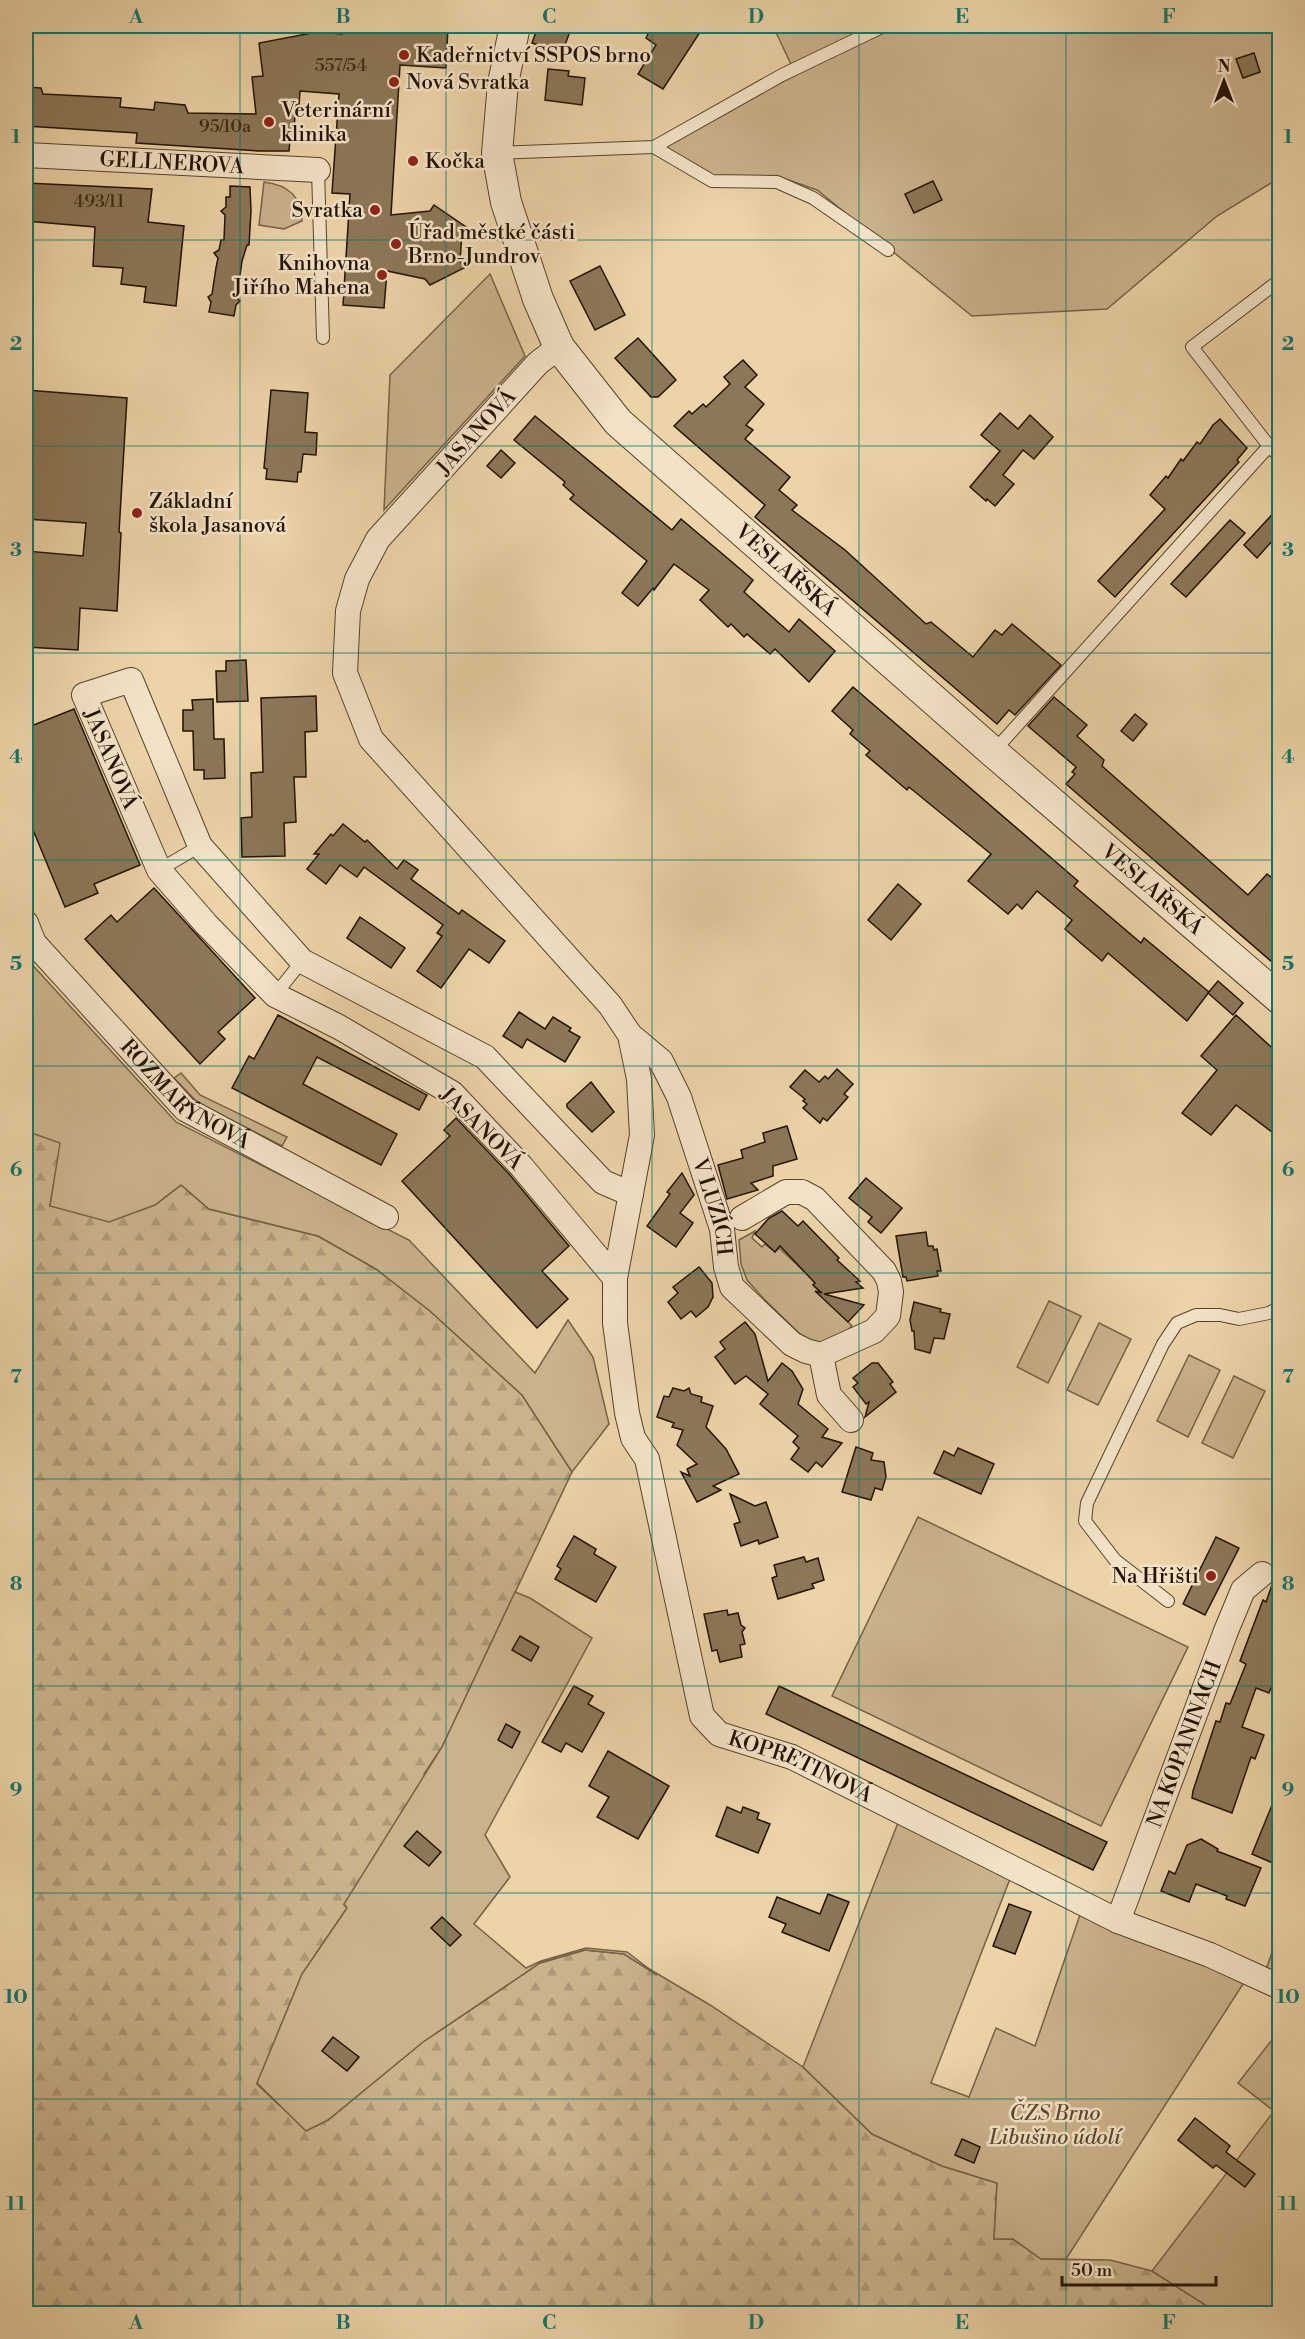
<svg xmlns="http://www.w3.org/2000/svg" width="1305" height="2339" viewBox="0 0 1305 2339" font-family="'Libre Bodoni',serif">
<defs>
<pattern id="forest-firs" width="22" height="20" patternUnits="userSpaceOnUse" patternTransform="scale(1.5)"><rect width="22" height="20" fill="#cab28b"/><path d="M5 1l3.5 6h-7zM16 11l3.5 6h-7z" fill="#ad9876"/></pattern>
</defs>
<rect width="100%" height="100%" fill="#ecd3a8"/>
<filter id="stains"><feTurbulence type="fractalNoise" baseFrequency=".00333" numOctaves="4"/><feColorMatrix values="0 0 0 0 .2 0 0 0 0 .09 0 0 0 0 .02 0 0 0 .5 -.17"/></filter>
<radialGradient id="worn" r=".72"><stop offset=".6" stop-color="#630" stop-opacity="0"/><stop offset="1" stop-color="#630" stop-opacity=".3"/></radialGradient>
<!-- forest -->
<polygon fill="url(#forest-firs)" stroke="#766246" stroke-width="1.5" points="26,1131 61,1142 50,1206 155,1205 181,1185 209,1209 318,1236 376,1269 430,1311 522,1395 572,1472 442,1747 424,1774 431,1783 344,1905 347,1908 302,1974 257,2084 279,2105 328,2120 423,2042 540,1963 585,1950 624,1954 710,2005 803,2067 872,2134 942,2166 997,2183 994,2239 1013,2239 1041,2259 1110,2260 1152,2271 1218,2313 26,2313"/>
<!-- green -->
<g fill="#cab28b" stroke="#766246" stroke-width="1.5">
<polygon points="773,26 1279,26 1279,178 1217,216 1107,309 972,316 817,190 777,176 714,176 662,145 796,75"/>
<path d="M264,182C288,185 302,196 302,221L284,229L259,225Z"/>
<polygon points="490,274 525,356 384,510 390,375"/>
<polygon points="26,958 176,1122 409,1240 535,1373 568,1320 593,1357 609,1424 572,1472 522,1395 430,1311 376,1269 318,1236 209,1209 181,1185 155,1205 109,1222 50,1206 60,1143 26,1131"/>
<polygon points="181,1073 200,1095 287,1137 282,1146 197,1102 174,1078"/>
<polygon points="755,1231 752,1238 762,1247 765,1244 775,1252 779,1248 816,1282 813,1285 852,1326 834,1342 816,1343 800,1334 764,1299 747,1280 741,1264 739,1240"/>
<polygon points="1049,1301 1081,1316 1048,1383 1017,1367"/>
<polygon points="1099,1323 1131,1339 1098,1405 1067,1390"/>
<polygon points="1189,1355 1220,1370 1188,1437 1157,1421"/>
<polygon points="1234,1376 1265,1391 1233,1458 1202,1443"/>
<polygon points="918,1517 1188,1647 1101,1826 832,1696"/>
<polygon points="515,1592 530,1598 592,1638 485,1835 510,1877 474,1924 526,1968 541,1961 586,1948 627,1952 657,1975 624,1954 585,1950 540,1963 423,2042 328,2120 306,2131 257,2083 302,1974 347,1908 344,1904 442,1747"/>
<polygon points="901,1815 1013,1871 931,2083 969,2097 996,2028 1035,2046 1082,1909 1212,1961 1243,1984 1066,2259 1041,2259 1013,2239 994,2239 997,2183 942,2166 872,2134 803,2067"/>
<polygon points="1279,1933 1279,1976 1265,1972"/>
<polygon points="1279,2031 1279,2298 1270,2313 1218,2313 1152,2271 1274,2111 1238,2083"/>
</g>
<!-- building -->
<g fill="#8c7757" stroke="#231300" stroke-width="1.5">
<polygon points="343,26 448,26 446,68 400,65 391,215 430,211 434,205 466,227 462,232 460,261 464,268 430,285 425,279 387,271 384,308 343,305 350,194 332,193 339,94 300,91 299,105 296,105 294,128 291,128 289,151 258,151 136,143 137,133 26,126 26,87 41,88 43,94 121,98 120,107 154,110 155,102 185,105 188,113 256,114 252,77 263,76 259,43 317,32 342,34"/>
<polygon points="538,26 572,26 562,53 532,43"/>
<polygon points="652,26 704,26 663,89 638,74 656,45 646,38"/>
<polygon points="1254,53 1260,72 1243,78 1236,59"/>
<polygon points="548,69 569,71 568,76 585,78 582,105 545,100"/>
<polygon points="933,181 942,200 914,213 905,194"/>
<polygon points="26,183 152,189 148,222 184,226 176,306 144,302 146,287 121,284 123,268 93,266 95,227 26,221"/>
<polygon points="230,186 250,187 251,211 249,245 247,245 242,261 237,298 240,301 236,305 234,316 209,312 211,302 208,297 212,294 216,268 218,258 214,253 219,250 221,240 224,240 225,215 221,211 226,207 226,197 230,197"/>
<polygon points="600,266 625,315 595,330 570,281"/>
<polygon points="638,338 676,380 658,397 651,397 615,358"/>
<polygon points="743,360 757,375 745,387 764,404 746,425 753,430 745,439 790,477 779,490 797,505 792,510 845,550 926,624 931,622 973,657 995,630 1002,635 1012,624 1061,665 1015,715 1009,710 997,724 755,517 765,505 674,426 689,411 692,414 703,404 706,407 730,384 724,377"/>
<polygon points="26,390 127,398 119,532 121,533 117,611 80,608 78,650 26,647 26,551 83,556 86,523 26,519"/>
<polygon points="271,390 308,393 305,432 317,433 316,455 303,454 301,472 298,472 297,482 266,479 267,469 264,468"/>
<polygon points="1000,413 1018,429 1030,415 1053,437 1034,459 1023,450 1003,475 1014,484 995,506 987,499 986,501 970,487 1000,451 981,435"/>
<polygon points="535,416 672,530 681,519 732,562 753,580 744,592 789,632 799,619 835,651 809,682 775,649 770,654 747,634 744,637 731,624 728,627 700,600 709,590 674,564 654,590 653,588 638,606 622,593 647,561 570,499 574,495 563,485 565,482 514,440"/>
<polygon points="1220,419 1247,448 1237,460 1239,462 1115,597 1098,581 1165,509 1150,495 1166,476 1168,478 1181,459 1183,461 1197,442 1200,444 1213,425"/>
<polygon points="501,450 515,463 501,478 487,466"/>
<polygon points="1280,506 1280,532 1257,558 1244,545"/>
<polygon points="1230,520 1245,533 1186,597 1171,584"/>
<polygon points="246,660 248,701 217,702 216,671 226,671 226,661"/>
<polygon points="853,687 1078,881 1074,886 1141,943 1144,938 1209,992 1187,1021 1108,953 1102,961 1082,944 1065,929 1072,920 1037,891 1022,909 1017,904 1008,914 968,881 991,854 909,787 907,790 866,755 870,751 850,734 853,730 832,711"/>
<polygon points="316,696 317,731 305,732 306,777 294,777 296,822 284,823 285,856 242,857 241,818 252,817 251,773 263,772 261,698"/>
<polygon points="1054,697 1087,725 1077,736 1104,760 1102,766 1248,895 1267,874 1280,884 1280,969 1066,784 1075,774 1072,772 1076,767 1028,726"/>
<polygon points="213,699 214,739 224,739 225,778 204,779 204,770 194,770 193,731 183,731 183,710 193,710 192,700"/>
<polygon points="74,709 140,865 94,884 98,893 65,907 26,813 26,728"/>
<polygon points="1135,714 1147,724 1133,741 1121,731"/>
<polygon points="343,824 365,842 367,840 397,869 404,860 418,870 411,879 459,914 462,910 505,941 489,963 469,949 441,988 417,971 442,936 437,933 443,925 364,867 357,877 340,865 326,884 307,869 319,854 314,854 331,834 333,836"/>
<polygon points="898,884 921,904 891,940 868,920"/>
<polygon points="154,888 255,998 218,1032 225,1039 200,1064 85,939 111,915 117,922"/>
<polygon points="360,917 405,948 391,968 347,938"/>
<polygon points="1218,981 1243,1003 1233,1015 1208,993"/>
<polygon points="519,1012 545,1029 553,1017 571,1028 569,1031 580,1037 565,1062 527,1039 522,1048 503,1036"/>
<polygon points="278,1015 427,1095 419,1110 317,1057 303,1084 397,1134 381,1165 232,1088 249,1056 254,1059"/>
<polygon points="1236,1015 1280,1055 1280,1138 1236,1105 1211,1135 1182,1113 1217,1070 1201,1056"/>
<polygon points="837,1069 853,1084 844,1094 848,1097 827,1121 823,1118 820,1123 803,1108 807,1104 803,1101 805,1099 790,1087 805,1070 819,1082 825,1076 828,1079"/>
<polygon points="591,1082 614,1112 592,1132 567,1107 567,1104"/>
<polygon points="456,1118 510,1175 569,1246 542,1271 568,1299 537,1328 402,1181 450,1136 444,1130"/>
<polygon points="787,1126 797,1159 773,1166 773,1176 751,1183 758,1190 727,1199 718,1165 743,1158 741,1150 765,1142 763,1133"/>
<polygon points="682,1173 694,1195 680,1213 693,1223 676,1247 647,1226 670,1194 667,1192"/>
<polygon points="866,1178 902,1208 881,1233 868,1222 872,1217 849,1198"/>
<polygon points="782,1211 798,1226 803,1221 839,1258 837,1260 860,1281 856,1282 863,1288 824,1294 864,1305 848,1322 815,1291 822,1293 813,1285 815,1283 780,1246 775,1252 755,1234 769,1218"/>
<polygon points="926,1232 928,1246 933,1246 934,1250 937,1249 941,1271 937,1271 938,1276 907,1281 906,1277 903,1277 896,1236"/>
<polygon points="699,1267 712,1283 713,1297 708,1307 696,1317 691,1311 681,1319 668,1302 678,1293 673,1287"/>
<polygon points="914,1302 941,1309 940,1312 950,1314 944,1339 934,1338 930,1353 915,1349 914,1331 912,1331 910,1320"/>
<polygon points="745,1322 755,1334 768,1381 782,1363 792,1371 803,1389 798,1404 828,1429 822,1437 842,1443 822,1467 816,1462 808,1472 791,1459 799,1448 793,1442 798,1436 760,1404 768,1394 746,1376 735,1384 715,1357 725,1349 720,1342"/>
<polygon points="872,1363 878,1363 893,1382 890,1384 896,1392 865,1417 869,1402 866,1404 853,1387 858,1383 853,1378"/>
<polygon points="673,1388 684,1391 689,1388 691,1394 702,1397 701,1402 713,1406 706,1427 726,1449 739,1474 713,1486 721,1490 697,1502 681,1472 690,1476 687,1469 697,1464 677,1445 683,1430 672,1427 674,1423 657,1417 664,1396 669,1397"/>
<polygon points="856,1447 873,1453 871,1460 884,1462 886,1477 882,1490 875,1488 871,1500 842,1492"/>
<polygon points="958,1448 994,1464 981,1494 934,1473 944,1451 954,1456"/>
<polygon points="730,1494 755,1506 766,1502 778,1537 759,1544 758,1540 741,1546 734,1524 740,1522"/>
<polygon points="574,1536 596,1549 594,1554 616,1567 596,1602 555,1579 561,1569 557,1566"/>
<polygon points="1216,1537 1239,1548 1205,1615 1183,1604"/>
<polygon points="804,1557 806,1562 818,1558 824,1580 812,1584 814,1588 778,1599 772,1578 777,1576 774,1565"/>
<polygon points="1277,1571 1280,1572 1280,1676 1276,1674 1269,1693 1256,1688 1242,1727 1264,1735 1255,1759 1251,1757 1232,1813 1192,1798 1193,1791 1216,1721 1220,1722 1226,1703 1230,1704 1246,1664 1240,1661 1263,1600 1266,1602"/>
<polygon points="727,1610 728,1615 738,1613 741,1625 745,1628 742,1632 745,1644 740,1645 742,1657 720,1662 717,1650 712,1651 704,1614"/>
<polygon points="520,1636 539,1647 531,1661 512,1650"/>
<polygon points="574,1686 593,1696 588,1704 604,1713 582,1752 566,1743 561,1752 542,1742"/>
<polygon points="779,1686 1107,1842 1093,1870 766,1714"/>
<polygon points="506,1724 520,1732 512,1748 498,1740"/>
<polygon points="608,1751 669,1786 638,1839 597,1817 609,1797 589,1786"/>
<polygon points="1279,1788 1280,1788 1280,1866 1252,1854"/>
<polygon points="727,1807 741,1813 743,1807 759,1813 757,1819 770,1824 758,1853 716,1836"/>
<polygon points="417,1831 441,1852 429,1866 404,1846"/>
<polygon points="1201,1839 1218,1849 1217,1851 1261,1868 1245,1906 1226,1899 1227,1896 1196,1884 1189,1902 1161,1891 1169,1871 1175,1874 1187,1845"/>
<polygon points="828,1894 849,1902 829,1951 782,1932 786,1924 769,1917 777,1897 820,1914"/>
<polygon points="1009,1904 1031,1912 1015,1954 993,1946"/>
<polygon points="442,1917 461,1935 450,1946 431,1928"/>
<polygon points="333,2037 359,2057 347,2071 322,2051"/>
<polygon points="1195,2118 1230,2146 1226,2152 1255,2174 1245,2187 1216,2165 1213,2168 1178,2140"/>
<polygon points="962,2139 980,2147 974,2163 955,2155"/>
</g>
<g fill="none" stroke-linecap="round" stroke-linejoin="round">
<defs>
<g id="service">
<polyline points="654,147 712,181 777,182 813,198 888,250"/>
<polyline points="497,153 654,147 782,75 884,26"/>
<polyline points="318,170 323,338"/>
<polyline points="1269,446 1280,457"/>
<polyline points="994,751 1269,446 1192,347 1280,280"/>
<polyline points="159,870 200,846"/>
<polyline points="275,995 302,961"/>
<polyline points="1168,1601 1115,1560 1085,1521 1087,1503 1163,1344 1177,1323 1196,1315 1220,1315 1239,1319 1269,1313 1280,1307"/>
</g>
<g id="minor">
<path id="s1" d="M26,155L318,170"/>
<path id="s2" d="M559,347L538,363L378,539L357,579L348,611L345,673L371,739L610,1005L630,1035L639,1079L642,1135L615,1278V1323L627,1413L633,1438L647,1459L702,1716L719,1734L792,1757L1118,1921L1210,1955L1280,1987"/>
<path id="s3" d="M26,923L34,943L185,1109L386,1217"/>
<path id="s4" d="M630,1035L661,1061L679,1097L722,1229L726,1267L732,1287L792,1344L806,1351L821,1355L874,1331L888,1316L891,1292L889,1281L884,1271L815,1199L802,1192H786L742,1218"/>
<polyline points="615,1278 521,1166 452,1093 339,1027 275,995 206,924 159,870 84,695 131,680 200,846 302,961 485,1057 603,1182 631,1194"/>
<polyline points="821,1355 829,1395 851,1420"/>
<path id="s5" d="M1118,1921L1226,1631L1243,1590L1262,1574"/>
</g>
<g id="tertiary">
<path id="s6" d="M515,26L503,83L497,153L506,202L538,299L559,347L618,422L993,752L1280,999"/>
</g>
</defs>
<!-- service casing -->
<use href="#service" stroke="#55432a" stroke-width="14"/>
<!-- minor casing -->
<use href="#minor" stroke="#55432a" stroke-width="26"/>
<!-- tertiary casing -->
<use href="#tertiary" stroke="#55432a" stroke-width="32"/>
<!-- service -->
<use href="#service" stroke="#f3e2c6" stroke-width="12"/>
<!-- minor -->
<use href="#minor" stroke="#f3e2c6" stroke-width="24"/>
<!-- tertiary -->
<use href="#tertiary" stroke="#f3e2c6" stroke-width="30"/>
</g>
<!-- grid -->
<path fill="none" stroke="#0f766e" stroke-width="1.5" stroke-opacity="0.55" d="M240,26V2314M446,26V2314M652,26V2314M859,26V2314M1066,26V2314M26,240H1280M26,446H1280M26,653H1280M26,860H1280M26,1066H1280M26,1273H1280M26,1479H1280M26,1686H1280M26,1893H1280M26,2099H1280"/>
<!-- markers -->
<g fill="#8f2418" stroke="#f3e2c6" stroke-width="2">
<circle cx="404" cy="55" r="6"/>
<circle cx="394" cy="82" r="6"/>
<circle cx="269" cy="122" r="6"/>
<circle cx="413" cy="161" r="6"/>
<circle cx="375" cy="210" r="6"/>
<circle cx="396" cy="244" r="6"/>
<circle cx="382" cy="275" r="6"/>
<circle cx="137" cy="513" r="6"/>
<circle cx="1211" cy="1576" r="6"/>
</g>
<g text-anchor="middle" stroke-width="5" stroke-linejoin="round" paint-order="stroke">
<!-- number labels -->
<g font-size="18" fill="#3d2c16">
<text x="341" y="71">557/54</text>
<text x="225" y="132">95/10a</text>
<text x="99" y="207">493/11</text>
</g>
<!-- poi labels -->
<g font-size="21" fill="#231300" stroke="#f3e2c6" text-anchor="start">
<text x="416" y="62">Kadeřnictví SSPOS brno</text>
<text x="406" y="89">Nová Svratka</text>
<text x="281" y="117">Veterinární<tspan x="281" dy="24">klinika</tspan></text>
<text x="425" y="168">Kočka</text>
<text x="363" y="217" text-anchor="end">Svratka</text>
<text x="408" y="239">Úřad městké části<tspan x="408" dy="24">Brno-Jundrov</tspan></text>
<text x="370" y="270" text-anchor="end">Knihovna<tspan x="370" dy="24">Jiřího Mahena</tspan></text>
<text x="149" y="508">Základní<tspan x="149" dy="24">škola Jasanová</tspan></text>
<text x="1199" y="1583" text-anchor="end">Na Hřišti</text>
</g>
<!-- street labels -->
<g font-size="21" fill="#231300" stroke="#f3e2c6">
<text dy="7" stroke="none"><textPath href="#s1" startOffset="146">GELLNEROVA</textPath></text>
<text transform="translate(476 432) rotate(-48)" y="7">JASANOVÁ</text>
<text dy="7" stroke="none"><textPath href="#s6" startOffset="652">VESLAŘSKÁ</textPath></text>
<text transform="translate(111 759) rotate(67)" y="7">JASANOVÁ</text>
<text dy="7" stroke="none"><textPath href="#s6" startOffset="1138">VESLAŘSKÁ</textPath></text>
<text dy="7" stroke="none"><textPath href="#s3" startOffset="237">ROZMARÝNOVÁ</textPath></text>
<text transform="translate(482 1128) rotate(45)" y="7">JASANOVÁ</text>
<text dy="7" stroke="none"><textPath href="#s4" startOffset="196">V LUZÍCH</textPath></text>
<text dy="7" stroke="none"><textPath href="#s5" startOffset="189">NA KOPANINÁCH</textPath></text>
<text dy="7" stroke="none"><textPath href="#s2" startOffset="1678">KOPRETINOVÁ</textPath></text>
</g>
<!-- park labels -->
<g font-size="21" font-style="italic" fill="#5d4b31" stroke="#f3e2c6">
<text x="1055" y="2120">ČZS Brno<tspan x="1055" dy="24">Libušino údolí</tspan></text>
</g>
</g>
<!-- margin -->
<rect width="1305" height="2339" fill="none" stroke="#ecd3a8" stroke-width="66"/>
<!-- north arrow -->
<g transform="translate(1224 81)" stroke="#f3e2c6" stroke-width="4.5" paint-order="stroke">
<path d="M0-4.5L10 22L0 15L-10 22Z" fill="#231300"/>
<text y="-9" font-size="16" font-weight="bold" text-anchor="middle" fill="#231300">N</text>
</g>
<!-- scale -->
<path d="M1062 2276v9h154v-9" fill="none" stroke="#231300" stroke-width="3"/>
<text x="1071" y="2276" font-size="18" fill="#231300" stroke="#f3e2c6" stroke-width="4.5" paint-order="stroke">50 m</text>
<rect x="33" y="33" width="1239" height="2273" fill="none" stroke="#0f766e" stroke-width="2"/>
<g font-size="20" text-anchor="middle" font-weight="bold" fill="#0f766e">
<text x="136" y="23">A</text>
<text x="343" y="23">B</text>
<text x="549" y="23">C</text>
<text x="756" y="23">D</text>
<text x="962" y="23">E</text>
<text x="1169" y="23">F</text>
<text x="16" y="143">1</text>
<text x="1288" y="143">1</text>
<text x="16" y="350">2</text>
<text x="1288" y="350">2</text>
<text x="16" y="556">3</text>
<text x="1288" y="556">3</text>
<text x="16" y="763">4</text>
<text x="1288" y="763">4</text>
<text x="16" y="970">5</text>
<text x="1288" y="970">5</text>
<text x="16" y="1176">6</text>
<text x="1288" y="1176">6</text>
<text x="16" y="1383">7</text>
<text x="1288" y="1383">7</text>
<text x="16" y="1590">8</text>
<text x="1288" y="1590">8</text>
<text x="16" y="1796">9</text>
<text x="1288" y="1796">9</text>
<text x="16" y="2003">10</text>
<text x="1288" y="2003">10</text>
<text x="16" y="2210">11</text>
<text x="1288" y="2210">11</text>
<text x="136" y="2329">A</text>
<text x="343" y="2329">B</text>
<text x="549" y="2329">C</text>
<text x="756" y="2329">D</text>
<text x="962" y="2329">E</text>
<text x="1169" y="2329">F</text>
</g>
<rect width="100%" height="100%" filter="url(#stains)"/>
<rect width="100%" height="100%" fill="url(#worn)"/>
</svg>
